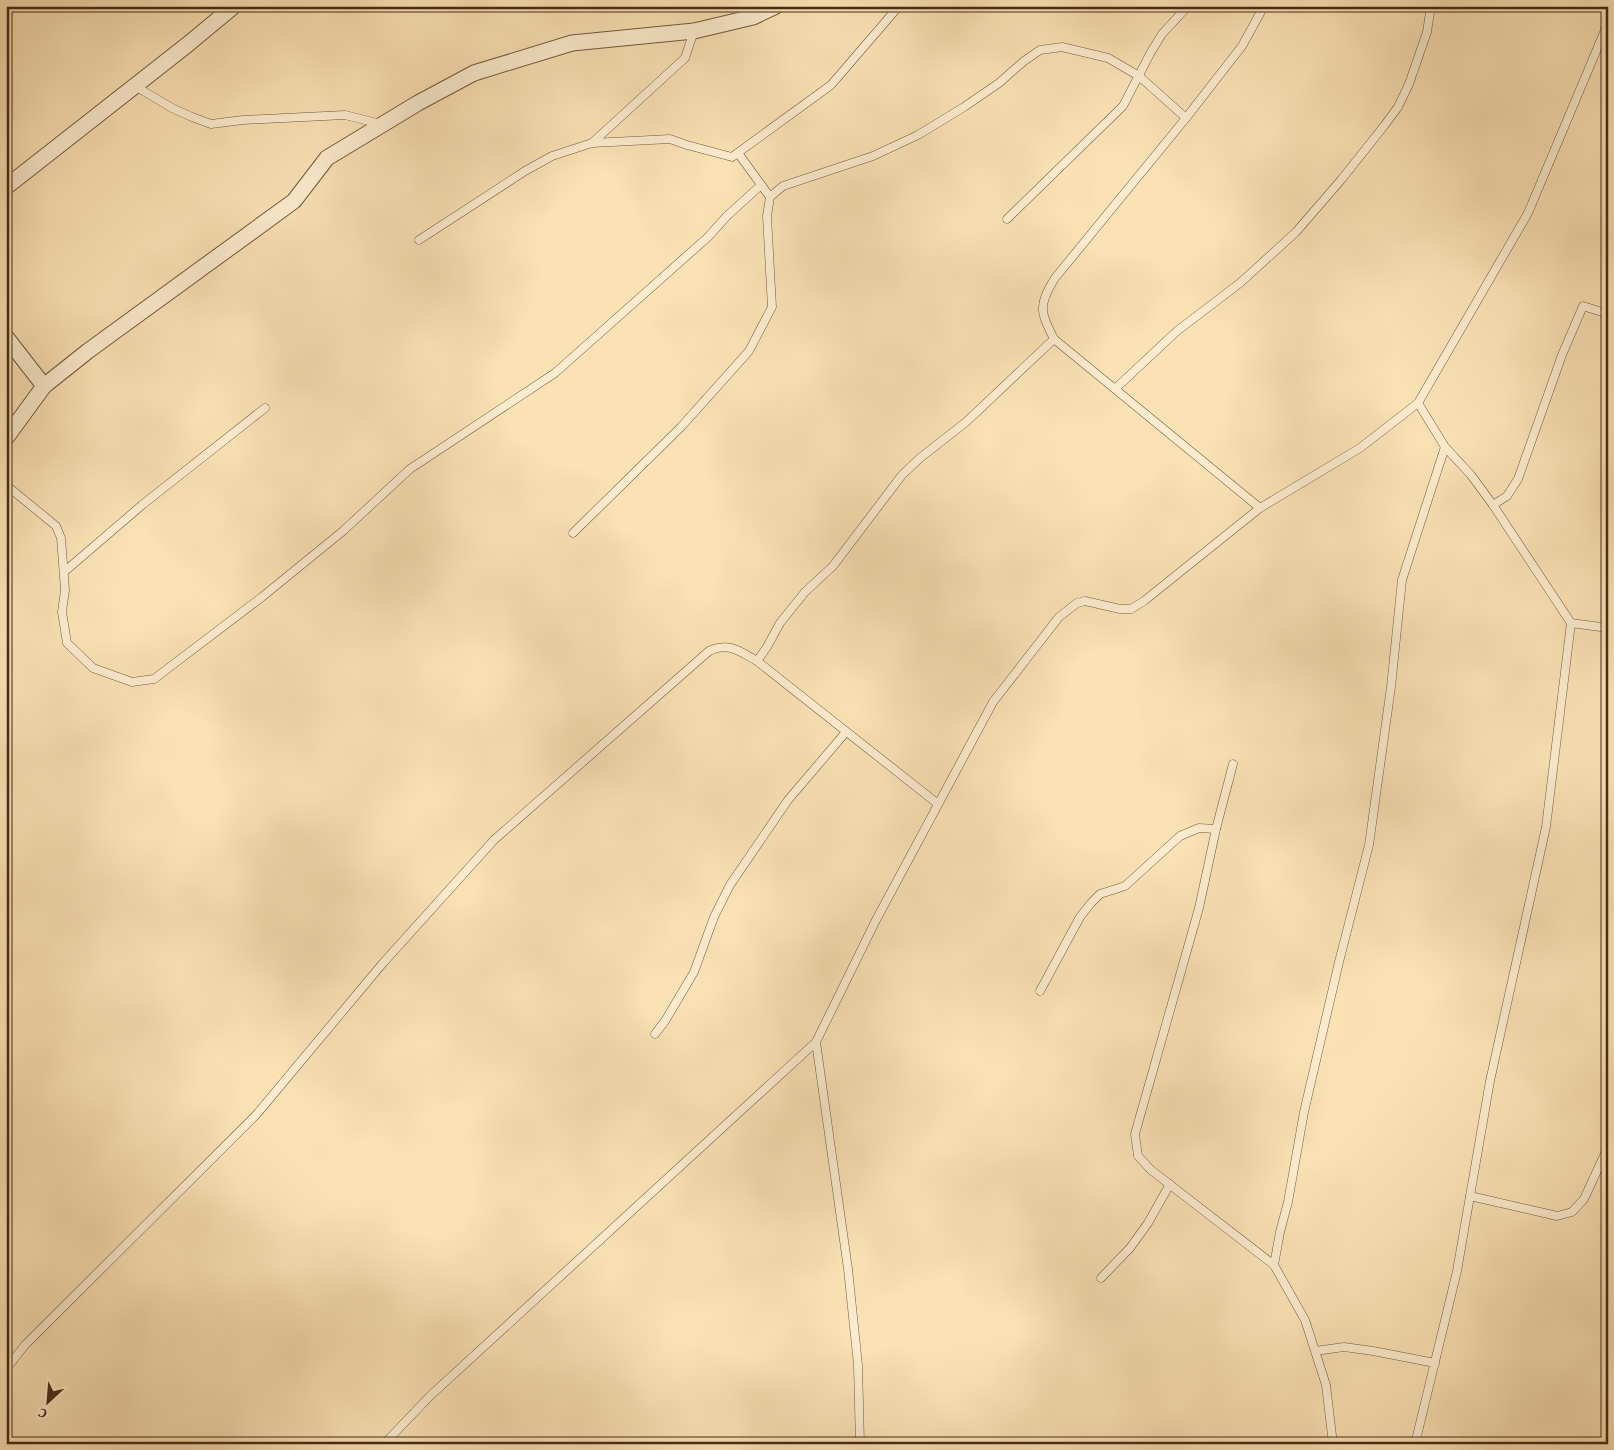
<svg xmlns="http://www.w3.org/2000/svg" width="1614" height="1450" viewBox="0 0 1614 1450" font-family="'Gentium Book Plus',serif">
<rect width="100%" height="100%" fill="#fae2b5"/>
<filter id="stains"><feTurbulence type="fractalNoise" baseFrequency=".004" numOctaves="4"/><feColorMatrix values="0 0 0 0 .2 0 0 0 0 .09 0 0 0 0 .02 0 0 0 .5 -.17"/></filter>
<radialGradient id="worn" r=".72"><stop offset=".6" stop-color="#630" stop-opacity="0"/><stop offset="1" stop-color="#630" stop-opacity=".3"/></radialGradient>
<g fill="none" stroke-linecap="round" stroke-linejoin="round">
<defs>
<g id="service">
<polyline points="135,86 172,108 192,117 211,124 243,120 345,115 381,124"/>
<polyline points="592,143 685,58 694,31"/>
<polyline points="738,153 770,197"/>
<polyline points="1007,219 1123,106 1151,52 1162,34 1188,6"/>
<polyline points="419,240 525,171 552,156 592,143 670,139 687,145 732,157 831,85 899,6"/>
<polyline points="1116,388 1177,331 1240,283 1273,253 1296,232 1341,180 1384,126 1398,107 1409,84 1427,32 1431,6"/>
<polyline points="6,485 56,526 61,538 65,590 62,612 67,643 93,668 132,682 154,679 262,597 343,531 410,469 555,373 708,237 727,216 761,185"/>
<polyline points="1493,505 1507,496 1518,479 1562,355 1583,306 1608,314"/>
<polyline points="1260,508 1360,448 1418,403 1528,213 1608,23"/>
<polyline points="573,533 681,427 749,351 772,307 767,216 770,197 783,186 873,156 918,135 964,107 999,83 1024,61 1040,50 1062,47 1108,58 1139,76 1186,118"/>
<polyline points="64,572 142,505 265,408"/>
<polyline points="1571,623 1608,628"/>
<polyline points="757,661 767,647 780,623 805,592 833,566 902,475 920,458 966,422 1054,339"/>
<polyline points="1233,764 1216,829 1199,908 1135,1134 1138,1156 1151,1170 1274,1265 1305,1320 1326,1385 1333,1444"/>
<polyline points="1040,991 1080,917 1091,903 1100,894 1125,886 1180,836 1199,828 1216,829"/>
<polyline points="655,1034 665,1021 694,972 714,917 730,885 788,800 846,732"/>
<polyline points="816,1042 848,1269 858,1365 860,1444"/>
<polyline points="1470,1196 1557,1216 1572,1212 1584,1199 1608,1147"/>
<polyline points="1274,1265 1280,1232 1288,1202 1304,1112 1339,962 1369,845 1391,687 1402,580 1445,447"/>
<polyline points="1101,1278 1130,1248 1148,1223 1170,1184"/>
<polyline points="1315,1351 1344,1347 1373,1351 1435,1363"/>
<path d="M6,1369L25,1345L256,1115L383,963L494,840L709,651C730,642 739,651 757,661L938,804"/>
<path d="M384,1444L430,1396L816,1042L875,922L993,702L1059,617L1077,603L1085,601L1120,609H1131L1144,601L1260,508L1054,339C1040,311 1038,306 1055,278L1186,118L1242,46L1264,6"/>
<polyline points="1415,1444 1457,1271 1490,1081 1546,827 1571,623 1493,505 1471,475 1445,447 1418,403"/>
</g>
<g id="minor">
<polyline points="6,187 187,45 234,6"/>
<polyline points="6,337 44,386"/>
<polyline points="6,438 44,386 88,351 294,201 327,158 418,103 474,73 572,43 694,31 753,17 776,6"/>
</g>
</defs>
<!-- service casing -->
<use href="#service" stroke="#74593c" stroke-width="9"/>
<!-- minor casing -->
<use href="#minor" stroke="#74593c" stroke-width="17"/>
<!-- service -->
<use href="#service" stroke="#fceccf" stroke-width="8"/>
<!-- minor -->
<use href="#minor" stroke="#fceccf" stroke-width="15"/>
</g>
<!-- margin -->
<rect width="1614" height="1450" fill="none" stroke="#fae2b5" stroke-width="25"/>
<rect x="8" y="8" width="1599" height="1435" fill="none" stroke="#472b14" stroke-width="2.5"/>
<rect x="12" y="12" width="1589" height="1425" fill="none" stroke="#472b14"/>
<!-- north arrow -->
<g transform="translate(48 1402) rotate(206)" stroke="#fceccf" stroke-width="4" paint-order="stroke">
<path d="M0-4L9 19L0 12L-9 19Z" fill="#472b14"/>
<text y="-8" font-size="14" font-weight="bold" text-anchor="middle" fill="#472b14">С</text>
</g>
<rect width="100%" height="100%" filter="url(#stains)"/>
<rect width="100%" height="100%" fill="url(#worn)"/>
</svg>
